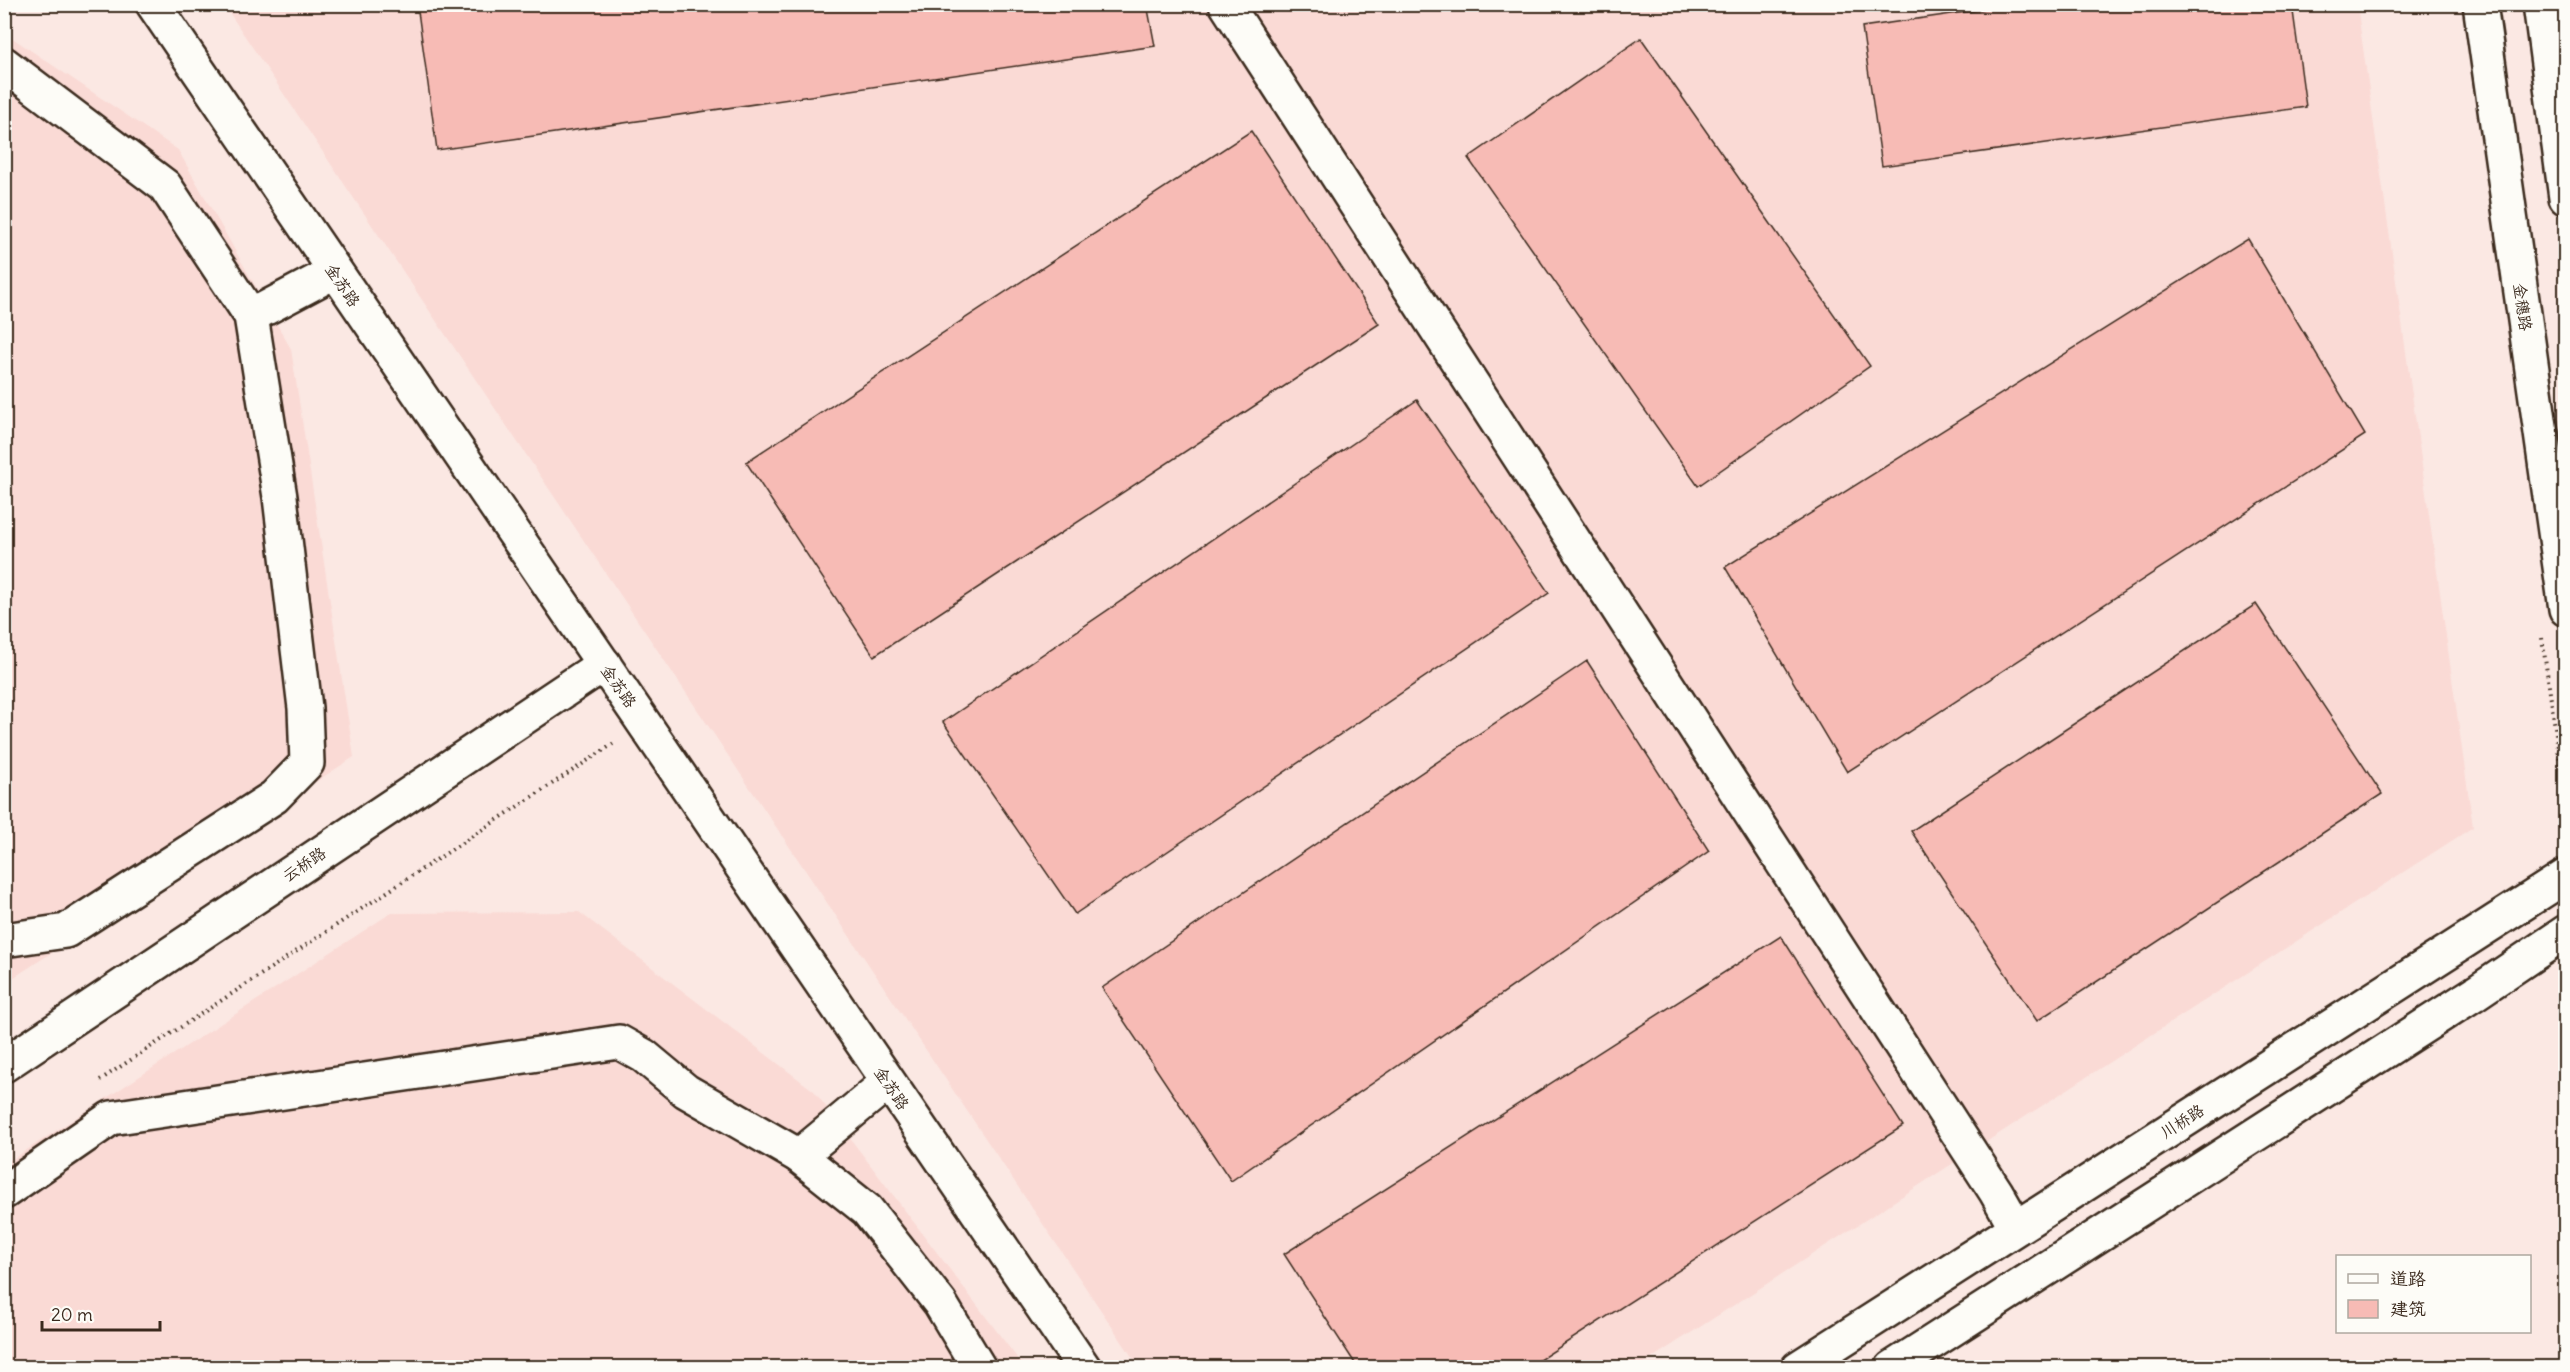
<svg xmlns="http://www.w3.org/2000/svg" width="2570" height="1372" viewBox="0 0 2570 1372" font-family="Delius,'LXGW WenKai TC',sans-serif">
<rect width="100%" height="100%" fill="#fbe8e3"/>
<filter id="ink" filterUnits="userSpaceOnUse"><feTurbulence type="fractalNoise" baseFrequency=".0167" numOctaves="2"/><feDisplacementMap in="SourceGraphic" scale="12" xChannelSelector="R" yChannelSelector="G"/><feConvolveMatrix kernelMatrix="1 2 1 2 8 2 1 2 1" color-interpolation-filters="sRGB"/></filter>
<g filter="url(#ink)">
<!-- built -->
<g fill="#fadad5">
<polygon points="224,5 2357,5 2473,827 1638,1367 1139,1367"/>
<polygon points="5,33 178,150 291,349 354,757 5,983"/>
<polygon points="579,912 814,1091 1024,1367 5,1368 5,1164 391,913"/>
</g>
<!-- building -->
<g fill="#f7bbb5" stroke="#3b2a1e" stroke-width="1.5">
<polygon points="417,4 1147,4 1155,46 437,150"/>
<polygon points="2021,4 2292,4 2306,107 1882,166 1862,27"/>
<polygon points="1641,38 1870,366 1698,486 1468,158"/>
<polygon points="1251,131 1379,324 874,656 746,462"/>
<polygon points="2248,239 2365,435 1847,772 1725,567"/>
<polygon points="1417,400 1549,593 1075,914 943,722"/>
<polygon points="2256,604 2382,794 2037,1021 1911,831"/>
<polygon points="1587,661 1709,851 1231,1181 1102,988"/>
<polygon points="1781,936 1903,1126 1527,1368 1358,1368 1284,1254"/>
</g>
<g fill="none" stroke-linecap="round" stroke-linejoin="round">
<defs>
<g id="minor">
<polyline points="153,4 1084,1368"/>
<polyline points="1226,4 1996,1192 2016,1227"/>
<polyline points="2480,4 2566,609"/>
<polyline points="2540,4 2566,198"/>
<polyline points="4,64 165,186 251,316 280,497 305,708 307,763 274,797 66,931 4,940"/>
<polyline points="251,316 334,272"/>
<polyline points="4,1065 604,664"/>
<polyline points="799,1156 888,1082"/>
<polyline points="4,1192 111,1118 619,1042 644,1056 686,1091 799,1156 867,1210 940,1303 979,1368"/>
<polyline points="1798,1368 2566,876"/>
<polyline points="1892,1368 2474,994 2566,932"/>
</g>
</defs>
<!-- minor casing -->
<use href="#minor" stroke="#3b2a1e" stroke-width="38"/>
<!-- path -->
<g stroke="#3b2a1e" stroke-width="4" stroke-dasharray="1.5 4.5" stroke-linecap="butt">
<polyline points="2542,638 2566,803"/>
<polyline points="100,1080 613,744"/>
</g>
<!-- minor -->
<use href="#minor" stroke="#fdfcf7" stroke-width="33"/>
</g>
</g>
<g text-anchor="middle" stroke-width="6" stroke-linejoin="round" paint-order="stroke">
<!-- street labels -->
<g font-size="16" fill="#3b2a1e" stroke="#fdfcf7">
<text transform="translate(343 285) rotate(56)" y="6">金苏路</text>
<text transform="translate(2523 307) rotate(82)" y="6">金穗路</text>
<text transform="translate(619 686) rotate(55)" y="6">金苏路</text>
<text transform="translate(304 864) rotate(-34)" y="6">云桥路</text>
<text transform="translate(892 1088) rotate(56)" y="6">金苏路</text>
<text transform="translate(2182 1121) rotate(-33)" y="6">川桥路</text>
</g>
</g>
<!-- margin -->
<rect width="2570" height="1372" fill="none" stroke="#fdfcf7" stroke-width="24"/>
<rect x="12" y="12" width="2546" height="1348" fill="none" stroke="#3b2a1e" stroke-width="2" filter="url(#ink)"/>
<!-- legend -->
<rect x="2336" y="1255" width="195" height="78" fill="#fdfcf7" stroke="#afa8a0" stroke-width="1.5"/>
<rect x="2348" y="1274" width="30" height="9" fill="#fdfcf7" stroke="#afa8a0" stroke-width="1.5"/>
<text x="2390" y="1285" font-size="18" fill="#3b2a1e">道路</text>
<rect x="2348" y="1300" width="30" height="18" fill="#f7bbb5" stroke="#afa8a0" stroke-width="1.5"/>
<text x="2390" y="1315" font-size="18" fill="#3b2a1e">建筑</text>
<!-- scale -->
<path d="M42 1321v9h118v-9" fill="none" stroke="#3b2a1e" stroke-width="3"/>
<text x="51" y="1321" font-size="18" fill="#3b2a1e" stroke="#fdfcf7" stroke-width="4.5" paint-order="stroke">20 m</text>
</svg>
